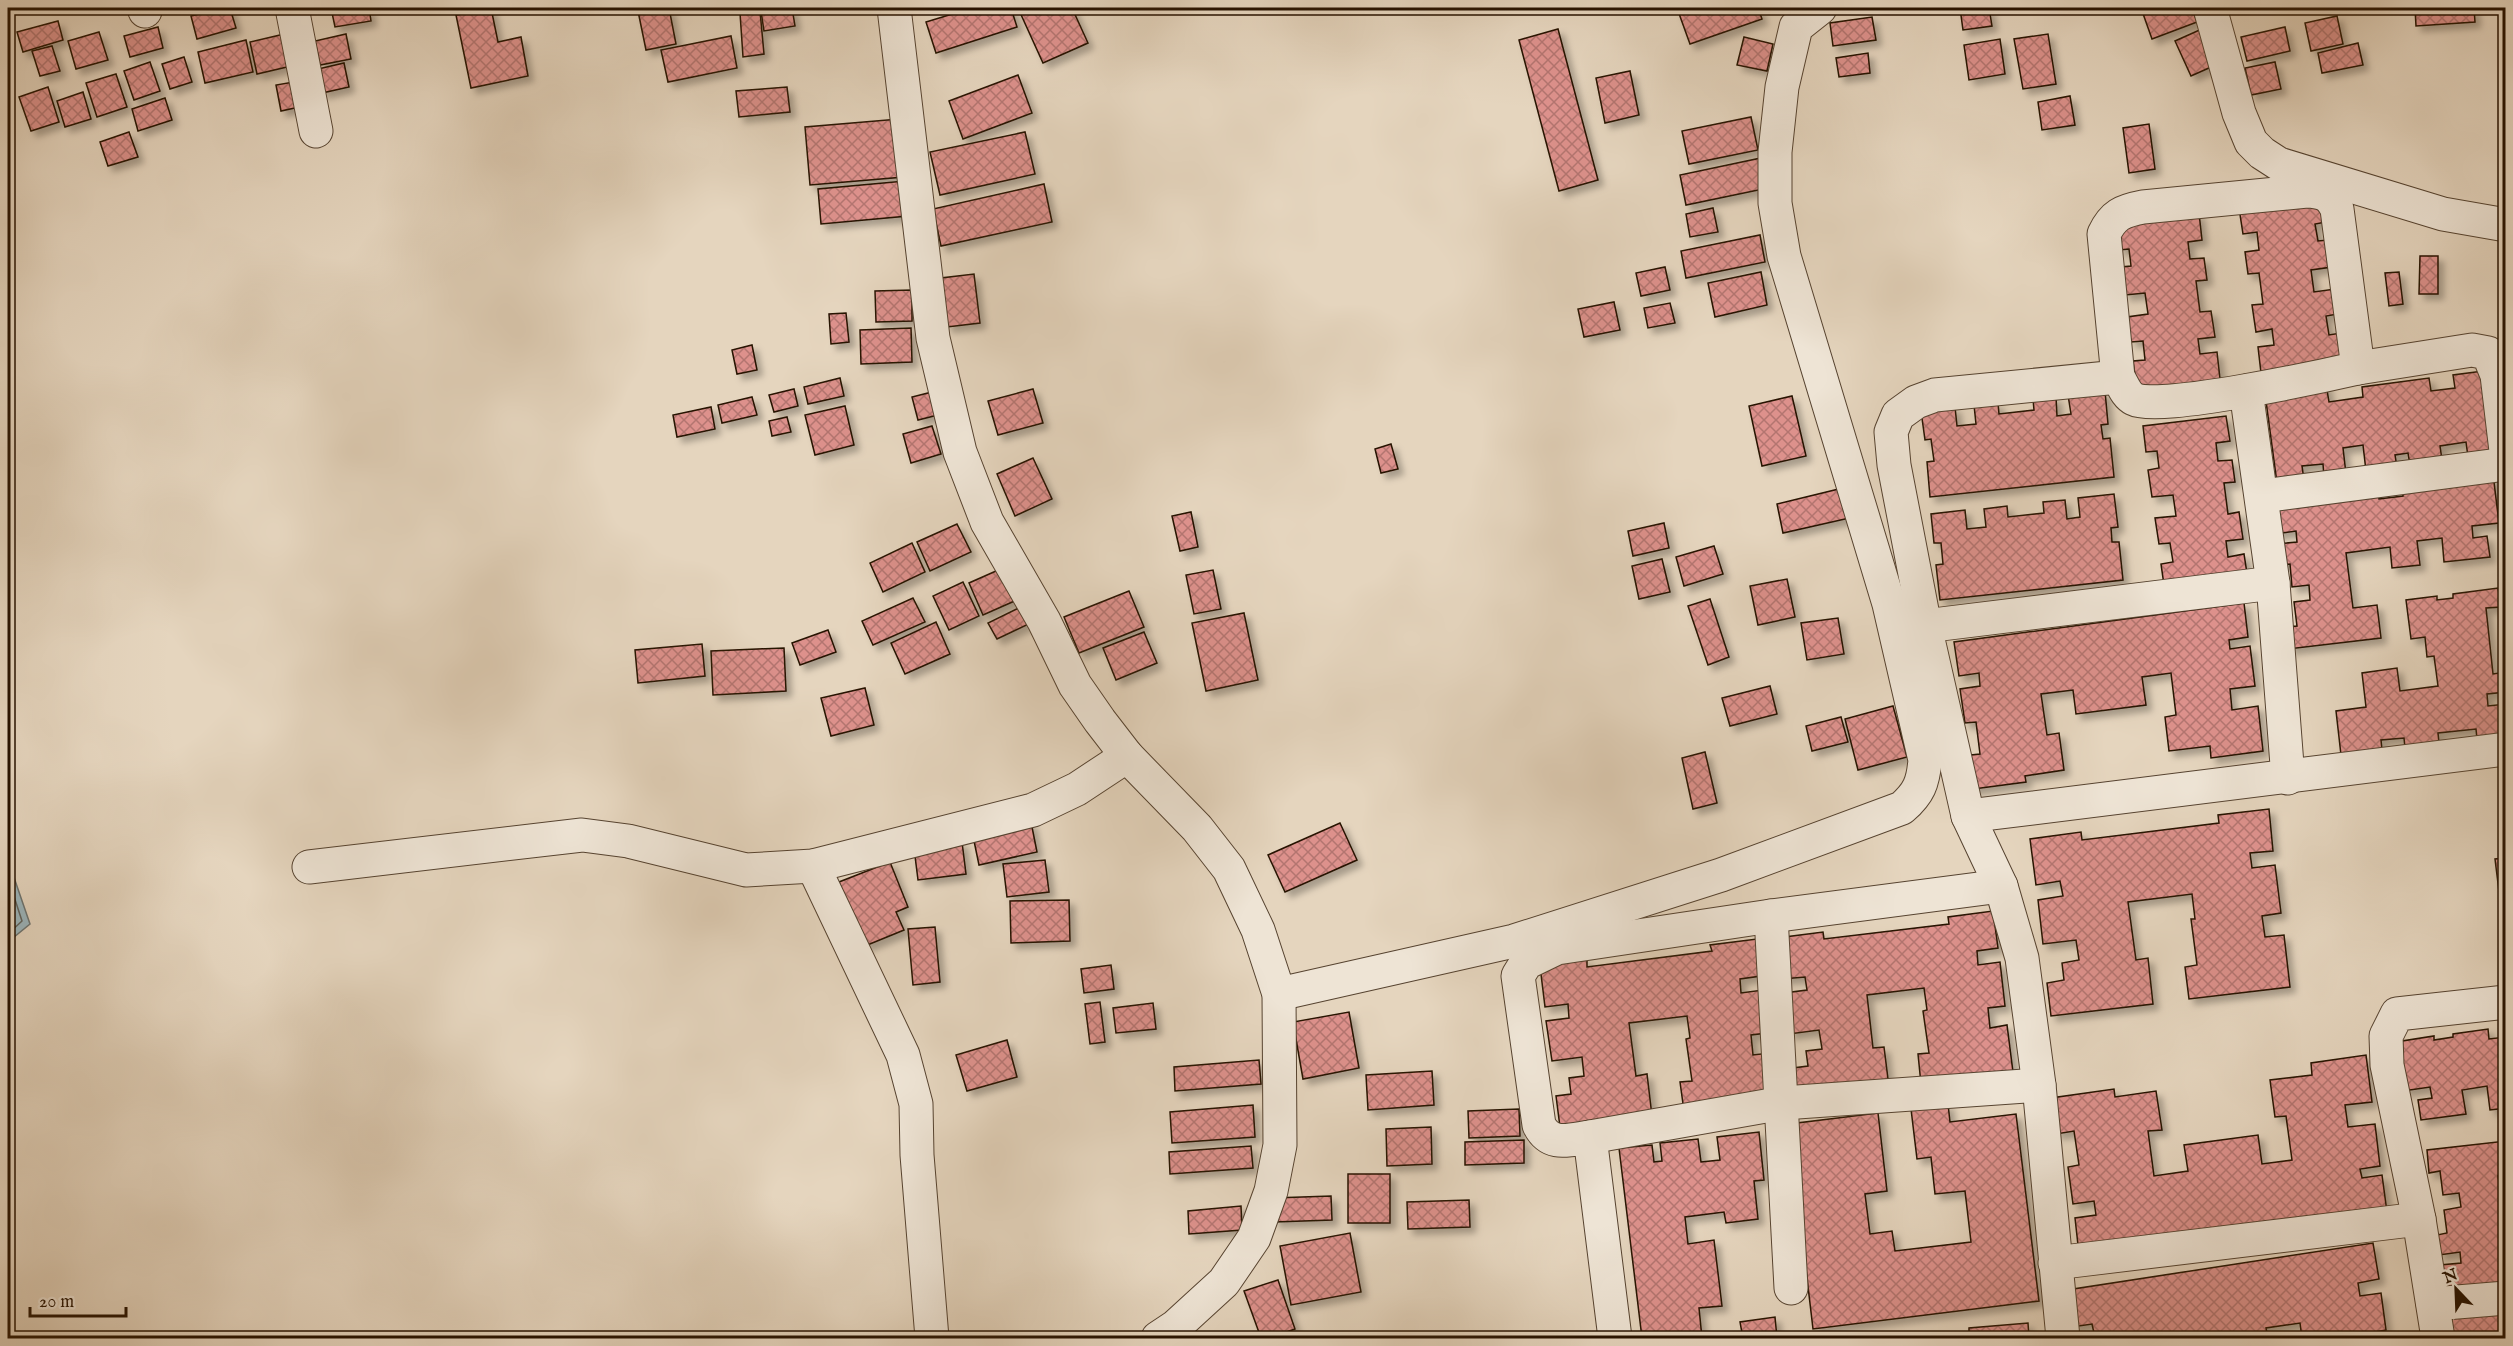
<svg xmlns="http://www.w3.org/2000/svg" width="2513" height="1346" viewBox="0 0 2513 1346" font-family="'IM FELL English',serif">
<defs>
<pattern id="building-cross-hatch" width="8" height="8" patternUnits="userSpaceOnUse" patternTransform="scale(1.5)"><rect width="8" height="8" fill="#dd918c"/><path d="M0 0l8 8M0 8l8-8" fill="none" stroke="#b37570"/></pattern>
<filter id="shadow"><feDropShadow dx="5.5" dy="5.5" stdDeviation="3" flood-color="#0004"/></filter>
</defs>
<rect width="100%" height="100%" fill="#e5d5be"/>
<filter id="stains"><feTurbulence type="fractalNoise" baseFrequency=".00333" numOctaves="4"/><feColorMatrix values="0 0 0 0 .2 0 0 0 0 .09 0 0 0 0 .02 0 0 0 .5 -.17"/></filter>
<radialGradient id="worn" r=".72"><stop offset=".6" stop-color="#630" stop-opacity="0"/><stop offset="1" stop-color="#630" stop-opacity=".3"/></radialGradient>
<!-- water -->
<polygon fill="#9bb6bd" stroke="#6d7471" stroke-width="1.5" points="8,860 30,924 8,942"/>
<g fill="none" stroke-linecap="round" stroke-linejoin="round">
<!-- shore -->
<polyline stroke="#61645e" stroke-width="1.5" points="8,878 22,921 8,934"/>
</g>
<!-- building -->
<g fill="url(#building-cross-hatch)" stroke="#271200" stroke-width="1.5" filter="url(#shadow)">
<polygon points="225,8 230,8 236,28 197,39 191,16"/>
<polygon points="331,8 369,8 371,21 335,27"/>
<polygon points="491,8 498,42 521,37 528,76 471,88 456,15"/>
<polygon points="655,8 669,8 676,44 646,50 638,11"/>
<polygon points="792,8 795,26 764,31 761,11"/>
<polygon points="972,8 1011,8 1017,27 936,53 926,22"/>
<polygon points="1018,8 1072,8 1088,43 1043,63"/>
<polygon points="1677,8 1758,8 1762,19 1690,44"/>
<polygon points="1960,8 1989,8 1992,26 1963,30"/>
<polygon points="2141,8 2192,8 2197,22 2152,39"/>
<polygon points="2415,8 2474,8 2475,22 2416,26"/>
<polygon points="760,11 764,54 743,57 740,13"/>
<polygon points="2337,16 2343,44 2311,51 2305,23"/>
<polygon points="1872,17 1876,40 1833,46 1830,23"/>
<polygon points="58,21 63,40 23,52 17,32"/>
<polygon points="158,27 163,48 130,57 124,36"/>
<polygon points="2285,27 2290,51 2247,61 2241,37"/>
<polygon points="2204,28 2220,63 2191,76 2175,41"/>
<polygon points="1558,29 1598,180 1559,191 1519,40"/>
<polygon points="99,32 108,60 76,69 68,41"/>
<polygon points="293,32 300,64 257,74 250,42"/>
<polygon points="346,34 351,59 320,65 315,41"/>
<polygon points="2048,34 2056,84 2023,89 2014,39"/>
<polygon points="731,36 737,68 668,82 661,50"/>
<polygon points="1744,37 1773,44 1767,71 1737,65"/>
<polygon points="2000,39 2005,74 1969,80 1964,45"/>
<polygon points="246,40 253,72 205,83 198,52"/>
<polygon points="2358,43 2363,65 2322,73 2318,53"/>
<polygon points="52,46 60,71 40,76 32,51"/>
<polygon points="1868,53 1870,73 1839,77 1836,58"/>
<polygon points="184,57 192,82 170,89 162,64"/>
<polygon points="150,62 160,91 134,100 124,71"/>
<polygon points="2275,62 2281,89 2251,95 2245,68"/>
<polygon points="344,63 349,87 322,93 318,69"/>
<polygon points="1630,71 1639,115 1605,123 1596,78"/>
<polygon points="116,74 127,107 97,117 86,83"/>
<polygon points="1018,75 1032,113 963,139 949,101"/>
<polygon points="299,81 304,106 281,111 276,85"/>
<polygon points="48,87 59,122 31,131 19,97"/>
<polygon points="787,87 790,112 739,117 736,91"/>
<polygon points="83,92 91,119 65,127 57,101"/>
<polygon points="2070,96 2075,125 2042,130 2038,102"/>
<polygon points="165,98 172,120 138,131 132,109"/>
<polygon points="1751,117 1758,150 1689,164 1682,131"/>
<polygon points="899,119 904,177 810,185 805,127"/>
<polygon points="2149,124 2155,169 2129,173 2123,128"/>
<polygon points="129,132 138,157 108,166 100,142"/>
<polygon points="1025,132 1035,174 940,195 930,152"/>
<polygon points="1761,158 1768,188 1686,205 1680,175"/>
<polygon points="905,181 908,216 821,224 818,189"/>
<polygon points="1044,184 1052,222 941,246 933,209"/>
<polygon points="2322,196 2326,222 2315,224 2318,241 2328,240 2332,267 2311,270 2314,292 2335,289 2338,314 2326,316 2329,335 2341,333 2344,361 2261,373 2258,347 2274,345 2272,329 2256,332 2252,305 2263,304 2259,273 2248,274 2245,252 2259,250 2257,232 2243,234 2239,208"/>
<polygon points="1713,208 1718,232 1690,237 1686,214"/>
<polygon points="2199,213 2202,240 2188,242 2190,259 2204,258 2207,280 2196,281 2200,312 2211,311 2215,337 2198,339 2200,354 2217,352 2220,379 2137,390 2133,361 2145,360 2143,341 2131,342 2127,317 2148,314 2145,293 2125,295 2121,267 2131,266 2129,249 2119,250 2116,224"/>
<polygon points="1760,235 1765,262 1686,278 1681,251"/>
<polygon points="2420,256 2438,256 2438,294 2419,294"/>
<polygon points="1665,267 1670,290 1641,296 1636,273"/>
<polygon points="1761,272 1767,305 1715,317 1708,283"/>
<polygon points="2399,272 2403,304 2389,306 2385,273"/>
<polygon points="974,274 980,323 947,327 941,278"/>
<polygon points="912,290 912,321 876,322 875,291"/>
<polygon points="1614,302 1620,330 1584,337 1578,309"/>
<polygon points="1670,303 1675,323 1648,328 1644,308"/>
<polygon points="846,313 849,342 831,344 829,314"/>
<polygon points="911,328 912,362 861,364 860,330"/>
<polygon points="752,345 757,370 737,374 732,350"/>
<polygon points="2483,371 2494,453 2468,457 2466,442 2440,446 2442,460 2410,465 2408,453 2395,455 2397,467 2366,471 2363,445 2343,448 2346,474 2324,477 2323,464 2302,466 2304,480 2277,483 2266,401 2326,384 2329,402 2363,397 2362,387 2429,378 2431,391 2455,388 2453,375"/>
<polygon points="840,378 844,396 808,404 804,387"/>
<polygon points="794,389 798,406 774,412 769,395"/>
<polygon points="1033,389 1043,423 998,435 988,401"/>
<polygon points="2105,391 2108,424 2101,425 2103,439 2110,438 2114,477 1930,497 1927,462 1934,461 1931,439 1925,440 1921,411 1955,407 1957,426 1976,424 1974,405 1998,403 1999,414 2034,410 2033,399 2056,397 2057,416 2071,414 2068,395"/>
<polygon points="932,392 938,415 918,420 912,397"/>
<polygon points="1792,396 1806,456 1762,466 1749,406"/>
<polygon points="752,397 757,415 722,423 718,405"/>
<polygon points="845,406 854,445 815,455 805,415"/>
<polygon points="711,407 715,429 677,437 673,415"/>
<polygon points="2226,416 2230,441 2216,443 2218,461 2232,460 2235,482 2224,483 2228,514 2239,512 2243,539 2226,541 2228,557 2244,554 2248,580 2165,592 2161,564 2173,562 2170,543 2159,544 2155,518 2176,516 2173,495 2152,497 2148,470 2159,468 2157,451 2146,452 2143,426"/>
<polygon points="787,417 791,432 772,436 769,421"/>
<polygon points="932,426 941,454 911,463 903,434"/>
<polygon points="1391,444 1398,469 1381,473 1375,449"/>
<polygon points="1033,458 1052,499 1015,516 997,474"/>
<polygon points="2493,474 2499,523 2472,526 2473,538 2487,536 2490,557 2444,562 2442,538 2417,541 2420,565 2392,568 2390,547 2346,553 2353,608 2377,605 2381,638 2288,649 2286,627 2297,626 2294,602 2310,600 2309,585 2292,587 2290,564 2279,565 2276,544 2297,542 2296,531 2275,534 2271,501 2378,488 2379,499 2403,496 2402,485"/>
<polygon points="1847,487 1854,517 1783,533 1777,504"/>
<polygon points="2114,494 2118,527 2111,528 2112,542 2119,542 2123,580 1940,600 1936,565 1943,564 1941,543 1934,543 1931,514 1965,510 1967,529 1986,527 1984,509 2007,506 2008,517 2044,513 2043,502 2065,500 2067,519 2080,517 2078,498"/>
<polygon points="1191,512 1198,547 1180,551 1172,516"/>
<polygon points="1664,523 1669,548 1633,556 1628,531"/>
<polygon points="957,524 971,552 930,571 917,542"/>
<polygon points="912,543 925,572 883,592 870,563"/>
<polygon points="1714,546 1723,574 1684,586 1676,557"/>
<polygon points="1662,559 1670,592 1639,599 1632,566"/>
<polygon points="1005,567 1019,599 983,615 969,583"/>
<polygon points="1213,570 1221,609 1194,614 1186,575"/>
<polygon points="1787,579 1795,617 1758,625 1750,586"/>
<polygon points="963,582 979,616 949,630 933,596"/>
<polygon points="2498,588 2501,607 2486,608 2493,674 2506,672 2506,692 2487,694 2488,706 2506,704 2506,736 2477,739 2476,729 2438,733 2439,743 2405,748 2404,738 2381,740 2382,750 2341,755 2336,711 2366,707 2362,673 2397,668 2400,691 2438,686 2434,656 2427,657 2425,637 2411,639 2406,600 2437,596 2437,600 2453,598 2453,594"/>
<polygon points="1129,591 1144,627 1079,653 1064,617"/>
<polygon points="913,598 925,622 873,645 862,621"/>
<polygon points="1710,599 1729,657 1708,665 1688,606"/>
<polygon points="2244,603 2248,637 2229,640 2230,649 2250,646 2255,686 2230,689 2232,710 2258,706 2263,751 2211,758 2210,746 2169,751 2165,717 2176,715 2171,673 2142,677 2146,705 2076,714 2073,690 2041,694 2047,735 2059,733 2064,770 2025,776 2026,782 1966,790 1962,756 1980,754 1976,722 1965,723 1960,689 1980,686 1979,673 1959,676 1954,642"/>
<polygon points="1027,604 1035,621 997,639 988,623"/>
<polygon points="1244,613 1258,680 1206,691 1192,623"/>
<polygon points="1838,618 1844,654 1807,660 1801,623"/>
<polygon points="936,622 950,654 905,674 891,643"/>
<polygon points="828,630 836,652 800,665 792,643"/>
<polygon points="1144,632 1157,663 1116,680 1103,648"/>
<polygon points="702,644 705,676 638,683 635,650"/>
<polygon points="784,648 786,691 713,695 711,651"/>
<polygon points="1770,686 1777,714 1730,726 1722,698"/>
<polygon points="865,688 874,725 831,736 821,698"/>
<polygon points="1893,706 1907,757 1858,770 1845,719"/>
<polygon points="1841,717 1848,742 1812,751 1806,726"/>
<polygon points="1705,752 1717,803 1693,809 1682,758"/>
<polygon points="2269,809 2273,851 2250,853 2252,868 2275,865 2281,913 2262,916 2265,937 2284,935 2290,987 2189,999 2185,967 2197,965 2191,919 2195,919 2192,894 2128,902 2136,960 2148,958 2153,1004 2051,1016 2047,983 2064,980 2062,963 2079,960 2076,940 2043,944 2038,900 2063,896 2060,881 2036,885 2030,839 2081,832 2082,840 2219,823 2218,815"/>
<polygon points="1031,822 1037,852 979,865 973,836"/>
<polygon points="1340,823 1357,860 1285,892 1268,855"/>
<polygon points="962,842 966,874 918,880 914,848"/>
<polygon points="2506,858 2506,948 2495,859"/>
<polygon points="1045,860 1049,892 1007,897 1003,864"/>
<polygon points="890,862 908,907 896,912 904,930 865,946 839,882"/>
<polygon points="1069,900 1070,941 1011,943 1010,901"/>
<polygon points="1993,911 1998,948 1977,951 1978,965 2000,962 2005,1006 1988,1008 1990,1028 2007,1025 2013,1072 1921,1084 1918,1054 1929,1053 1923,1011 1927,1010 1924,988 1867,995 1873,1048 1884,1047 1889,1087 1796,1099 1793,1068 1808,1066 1806,1051 1822,1049 1819,1030 1789,1034 1784,993 1807,990 1805,977 1782,979 1777,938 1823,932 1824,939 1949,924 1948,917"/>
<polygon points="935,927 940,982 913,985 908,929"/>
<polygon points="1757,939 1761,976 1740,979 1741,993 1763,990 1767,1033 1751,1035 1753,1055 1770,1053 1776,1100 1684,1111 1680,1082 1692,1081 1686,1039 1690,1038 1687,1016 1629,1023 1636,1076 1647,1074 1652,1116 1560,1127 1556,1096 1571,1094 1569,1078 1584,1076 1582,1057 1552,1061 1546,1021 1569,1018 1568,1004 1545,1007 1540,966 1587,960 1587,967 1712,951 1710,945"/>
<polygon points="1111,965 1114,989 1084,993 1081,969"/>
<polygon points="1100,1002 1105,1042 1090,1044 1085,1004"/>
<polygon points="1153,1003 1156,1029 1116,1033 1113,1008"/>
<polygon points="1349,1012 1359,1068 1303,1079 1293,1022"/>
<polygon points="2488,1029 2489,1039 2506,1037 2506,1108 2490,1110 2487,1086 2462,1090 2466,1114 2421,1120 2418,1100 2432,1098 2430,1087 2403,1091 2396,1042 2434,1036 2434,1040 2453,1037 2453,1034"/>
<polygon points="1007,1040 1017,1077 967,1091 956,1055"/>
<polygon points="2366,1055 2372,1102 2345,1105 2348,1127 2375,1124 2380,1166 2360,1169 2362,1178 2382,1175 2387,1212 2079,1254 2075,1218 2096,1215 2094,1201 2073,1204 2068,1167 2079,1165 2074,1131 2056,1134 2051,1098 2114,1089 2115,1097 2156,1091 2162,1130 2148,1131 2154,1176 2188,1171 2184,1145 2258,1135 2262,1164 2292,1160 2286,1116 2275,1117 2270,1080 2312,1075 2311,1063"/>
<polygon points="1259,1060 1261,1084 1175,1091 1174,1067"/>
<polygon points="1432,1071 1434,1105 1368,1110 1366,1075"/>
<polygon points="1948,1104 1950,1122 2016,1114 2039,1301 1813,1329 1789,1124 1878,1113 1887,1191 1865,1194 1870,1234 1892,1231 1895,1251 1971,1242 1965,1191 1935,1194 1931,1157 1917,1159 1911,1109"/>
<polygon points="1253,1105 1255,1137 1172,1143 1170,1112"/>
<polygon points="1519,1109 1520,1136 1469,1138 1468,1111"/>
<polygon points="1431,1127 1432,1164 1387,1166 1386,1129"/>
<polygon points="1759,1132 1764,1180 1754,1181 1758,1219 1726,1223 1724,1212 1685,1217 1688,1244 1714,1240 1722,1306 1699,1308 1702,1338 1742,1333 1740,1322 1775,1317 1777,1338 1642,1338 1619,1148 1652,1145 1654,1162 1662,1161 1660,1143 1698,1139 1701,1162 1720,1160 1717,1137"/>
<polygon points="1524,1140 1524,1163 1465,1165 1465,1142"/>
<polygon points="2506,1141 2506,1175 2498,1176 2506,1230 2506,1282 2444,1299 2440,1265 2461,1263 2460,1252 2439,1255 2437,1235 2447,1233 2444,1210 2461,1207 2459,1193 2443,1195 2440,1171 2429,1173 2427,1150"/>
<polygon points="1251,1146 1253,1168 1170,1174 1169,1152"/>
<rect x="1348" y="1174" width="42" height="49"/>
<polygon points="1331,1196 1332,1220 1274,1222 1273,1198"/>
<polygon points="1469,1200 1470,1227 1408,1229 1407,1202"/>
<polygon points="1241,1206 1242,1230 1189,1234 1188,1211"/>
<polygon points="1350,1233 1361,1292 1291,1305 1280,1246"/>
<polygon points="2373,1243 2379,1279 2358,1283 2360,1296 2381,1293 2386,1330 2375,1332 2376,1338 2302,1338 2300,1323 2266,1328 2268,1338 2192,1338 2192,1336 2172,1338 2074,1338 2074,1336 2094,1333 2092,1324 2072,1327 2067,1290"/>
<polygon points="1278,1280 1295,1329 1269,1338 1261,1338 1244,1291"/>
<polygon points="2506,1305 2506,1338 2446,1338 2445,1308"/>
<polygon points="2028,1323 2029,1338 1961,1338 1969,1336 1969,1328"/>
<polygon points="1917,1333 1918,1338 1869,1338 1868,1337"/>
</g>
<g fill="none" stroke-linecap="round" stroke-linejoin="round">
<defs>
<g id="minor">
<polyline points="144,8 145,11"/>
<polyline points="292,8 316,131"/>
<polyline points="894,8 933,338 960,452 987,522 1044,621 1075,685 1100,721 1127,756 1197,828 1229,869 1258,930 1279,994 1280,1145 1271,1191 1254,1238 1224,1282 1176,1326 1158,1338"/>
<polyline points="2210,8 2239,113 2251,142 2262,153 2279,164 2443,214 2506,225"/>
<path d="M2307,191C2323,192 2330,194 2337,209L2358,368C2323,376 2158,412 2134,399C2126,395 2123,385 2118,377L2104,234C2113,215 2122,211 2143,207Z"/>
<polyline points="2358,368 2472,350 2488,353 2497,375 2506,451"/>
<polyline points="2246,391 2273,583 2288,778"/>
<polyline points="2263,496 2506,464"/>
<polyline points="1925,626 2273,583"/>
<polyline points="1968,816 2506,749"/>
<polyline points="813,866 903,1055 916,1104 917,1155 932,1338"/>
<polyline points="309,867 582,835 628,841 746,870 813,866 1033,810 1077,789 1127,756"/>
<polyline points="1771,916 1791,1288"/>
<path d="M1279,994L1514,941L1721,875L1902,808C1919,793 1923,783 1925,760L1889,604L1784,256L1775,203V152L1782,87L1796,27L1820,8"/>
<polyline points="1590,1137 1783,1103 2039,1085"/>
<polyline points="2055,1263 2419,1219"/>
<polyline points="2433,1304 2506,1298"/>
<path d="M1615,1338L1590,1137C1568,1140 1550,1147 1539,1125L1518,976L1526,963L1557,948L1771,916L2001,886"/>
<polyline points="2063,1338 2039,1085 2022,958 2001,886 1968,816 1925,626 1894,465 1891,432 1898,415 1916,402 1935,395 2118,377"/>
<polyline points="2438,1338 2419,1219 2387,1065 2386,1036 2397,1014 2506,1002"/>
</g>
</defs>
<!-- minor casing -->
<use href="#minor" stroke="#564330" stroke-width="35"/>
<!-- minor -->
<use href="#minor" stroke="#eee4d5" stroke-width="33"/>
</g>
<!-- margin -->
<rect width="2513" height="1346" fill="none" stroke="#e5d5be" stroke-width="30"/>
<rect x="9" y="9" width="2495" height="1328" fill="none" stroke="#271200" stroke-width="3"/>
<rect x="15" y="15" width="2483" height="1316" fill="none" stroke="#271200" stroke-width="1.5"/>
<!-- north arrow -->
<g transform="translate(2456 1289) rotate(337)" stroke="#eee4d5" stroke-width="4.5" paint-order="stroke">
<path d="M0-4.5L10 22L0 15L-10 22Z" fill="#271200"/>
<text y="-9" font-size="16" font-weight="bold" text-anchor="middle" fill="#271200">N</text>
</g>
<!-- scale -->
<path d="M30 1307v9h96v-9" fill="none" stroke="#271200" stroke-width="3"/>
<text x="39" y="1307" font-size="18" fill="#271200" stroke="#eee4d5" stroke-width="4.5" paint-order="stroke">20 m</text>
<rect width="100%" height="100%" filter="url(#stains)"/>
<rect width="100%" height="100%" fill="url(#worn)"/>
</svg>
